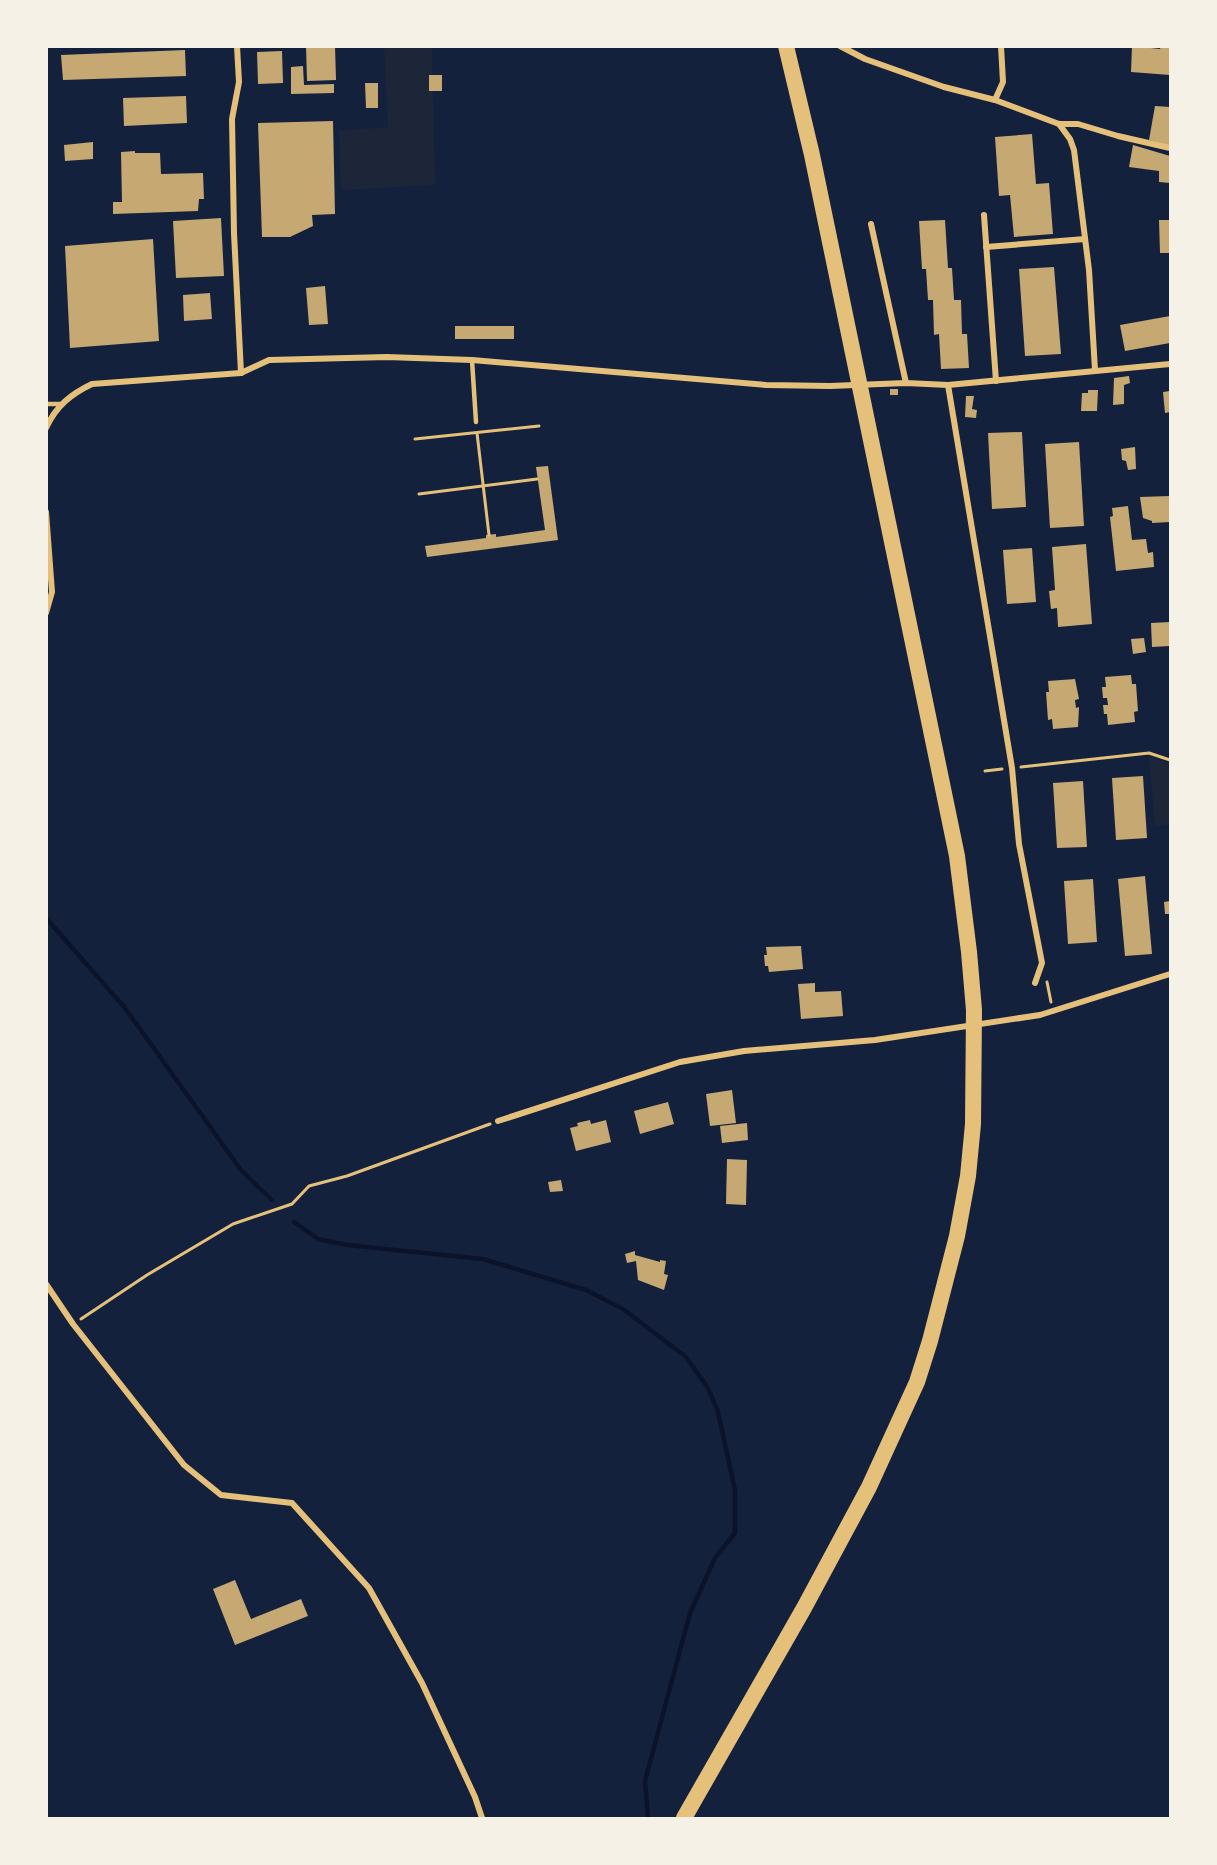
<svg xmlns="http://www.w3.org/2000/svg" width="1217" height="1865" viewBox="0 0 1217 1865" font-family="Overpass,sans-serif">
<rect width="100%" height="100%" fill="#14213d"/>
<!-- green -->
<g fill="#1d2539">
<polygon points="384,47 432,47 435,185 341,190 339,131 388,127"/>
<polygon points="1149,757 1170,763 1170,824 1155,826"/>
</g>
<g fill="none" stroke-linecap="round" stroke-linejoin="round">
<!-- stream -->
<g stroke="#0b132b" stroke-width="4.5">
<polyline points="46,918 125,1008 241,1170 272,1200"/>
<polyline points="294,1222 318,1239 347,1245 483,1259 586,1290 623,1309 686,1357 708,1388 718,1412 735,1490 735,1533 715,1558 690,1613 645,1781 648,1818"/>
</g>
</g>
<!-- building -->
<g fill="#c6a872">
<polygon points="306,46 335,46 336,80 307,81"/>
<polygon points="1132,46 1160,49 1161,46 1170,46 1170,75 1131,72"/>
<polygon points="185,50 186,76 63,80 61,55"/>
<polygon points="282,51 283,83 258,84 257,52"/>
<polygon points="303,66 304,85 334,84 334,93 291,94 291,67"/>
<rect x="429" y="75" width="13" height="16"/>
<polygon points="365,83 378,83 378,108 366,108"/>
<polygon points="186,96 187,123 124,126 123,98"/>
<polygon points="1155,106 1170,107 1170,146 1149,140"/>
<polygon points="333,121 335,214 312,215 313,226 290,237 262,237 258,123"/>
<polygon points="1032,134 1036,184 1049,183 1053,234 1014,237 1010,195 999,196 995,137"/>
<polygon points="93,142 93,159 65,161 64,145"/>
<polygon points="1133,145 1170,156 1170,183 1159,182 1159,171 1129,167"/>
<polygon points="135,151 135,153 160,153 161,174 203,173 204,199 199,199 198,211 113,214 113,202 122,202 121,152"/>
<polygon points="221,218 224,276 176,278 173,221"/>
<polygon points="945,220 948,268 952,268 954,300 961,300 962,334 967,334 969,368 941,369 939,334 934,335 933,300 928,300 926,269 922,269 919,221"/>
<polygon points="1159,220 1170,220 1170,253 1160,253"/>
<polygon points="153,239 159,341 70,348 65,246"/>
<polygon points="1054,267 1061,354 1025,356 1019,269"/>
<polygon points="325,286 328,324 309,325 306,288"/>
<polygon points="210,293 212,319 184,321 183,295"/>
<polygon points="1170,316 1170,343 1125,351 1120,325"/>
<rect x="455" y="326" width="59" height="13"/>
<polygon points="1129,376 1130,383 1124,385 1124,404 1113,405 1114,378"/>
<rect x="890" y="389" width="8" height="6"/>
<polygon points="1088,390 1098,390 1097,411 1081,411 1082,393 1088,393"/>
<polygon points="1170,391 1170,412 1165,413 1163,392"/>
<polygon points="966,396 974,396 972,409 977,410 976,418 965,417"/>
<polygon points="1022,432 1026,507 992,509 988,433"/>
<polygon points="1079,442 1084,526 1050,528 1045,444"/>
<polygon points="1135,447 1136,469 1128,470 1126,461 1122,460 1121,449"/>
<polygon points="548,466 558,540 427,557 425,546 486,538 486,535 496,534 496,537 545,530 536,467"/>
<polygon points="1170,496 1170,522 1152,523 1152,521 1143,518 1140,497"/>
<polygon points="1128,506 1132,540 1146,539 1148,553 1153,552 1154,567 1116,571 1110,517 1113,516 1112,508"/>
<polygon points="1086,544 1092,624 1058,627 1057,608 1051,609 1049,591 1055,590 1052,547"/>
<polygon points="1032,548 1036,602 1007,604 1003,550"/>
<polygon points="1170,622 1170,646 1152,647 1151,623"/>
<polygon points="1144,638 1146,652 1133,654 1131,639"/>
<polygon points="1131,675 1132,684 1136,684 1138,711 1134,712 1135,722 1108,725 1107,714 1104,714 1103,705 1108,705 1107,698 1103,698 1102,687 1106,687 1105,677"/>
<polygon points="1075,679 1079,699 1075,700 1076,708 1079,707 1078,727 1053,729 1052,719 1048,720 1046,692 1049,692 1048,681"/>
<polygon points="1143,776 1147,838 1116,840 1112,778"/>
<polygon points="1083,781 1087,847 1057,848 1053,783"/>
<polygon points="1145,876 1152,954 1125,956 1118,879"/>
<polygon points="1093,879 1097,942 1068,944 1064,881"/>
<polygon points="1170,901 1170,914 1165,914 1164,902"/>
<polygon points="801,946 803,969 769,972 768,966 765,966 764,955 767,955 766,947"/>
<polygon points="815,983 815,992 841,991 843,1016 801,1019 798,984"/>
<polygon points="732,1090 736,1123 710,1126 706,1094"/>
<polygon points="668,1102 674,1124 640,1134 634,1111"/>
<polygon points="590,1120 591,1124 606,1120 611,1142 576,1151 570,1128 578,1126 577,1123"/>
<polygon points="747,1123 748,1140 722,1143 720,1126"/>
<polygon points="727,1159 747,1160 746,1205 726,1204"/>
<polygon points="561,1180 563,1191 550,1192 548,1182"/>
<polygon points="635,1251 635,1255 660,1262 660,1260 666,1261 664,1274 668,1275 664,1290 638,1280 636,1261 627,1263 625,1254"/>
<polygon points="235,1580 251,1619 301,1599 308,1616 235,1645 213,1589"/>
</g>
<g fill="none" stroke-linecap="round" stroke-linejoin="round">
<!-- path -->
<g stroke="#e5c07b" stroke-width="3">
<polyline points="477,433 489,535"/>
<polyline points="415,439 539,426"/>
<polyline points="419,494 537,479"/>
<polyline points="1021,767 1149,753 1170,760"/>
<polyline points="985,771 1002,769"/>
<polyline points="1047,982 1051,1002"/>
<polyline points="81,1319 147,1275 233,1224 292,1204 309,1186 347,1176 490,1124"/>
</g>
<!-- service -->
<g stroke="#e5c07b" stroke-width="4.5">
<polyline points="472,360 476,422"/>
<polyline points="46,404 61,404"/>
</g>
<!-- minor -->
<g stroke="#e5c07b" stroke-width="6">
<polyline points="237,46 239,82 232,119 234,233 241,373"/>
<polyline points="840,46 865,59 944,87 995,100 1059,124 1078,124 1118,136 1170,148"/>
<polyline points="995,100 1003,82 1001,46"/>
<polyline points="1059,124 1070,139 1074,150 1089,270 1095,370"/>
<polyline points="984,215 996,381"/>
<polyline points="871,224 906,383"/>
<polyline points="986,247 1085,239"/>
<polyline points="948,385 1012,768 1019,844 1042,963 1035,983"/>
<path d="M46,428C56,406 71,394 92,384L241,373L269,360L387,357L472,360L766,385L830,386L906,383L948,385L1170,364"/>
<polyline points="46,512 52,592 46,613"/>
<polyline points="498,1121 680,1062 744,1051 875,1040 1040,1015 1170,974"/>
<polyline points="46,1284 73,1324 184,1465 221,1495 292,1503 369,1588 422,1683 475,1797 482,1818"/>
</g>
<!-- trunk -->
<polyline stroke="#e5c07b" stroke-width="16" points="684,1818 804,1608 869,1487 917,1382 930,1341 957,1236 968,1176 973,1124 974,1010 969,952 957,856 812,155 786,46"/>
</g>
<!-- border -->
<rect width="1217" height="1865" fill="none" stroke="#f6f1e7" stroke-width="96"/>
</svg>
